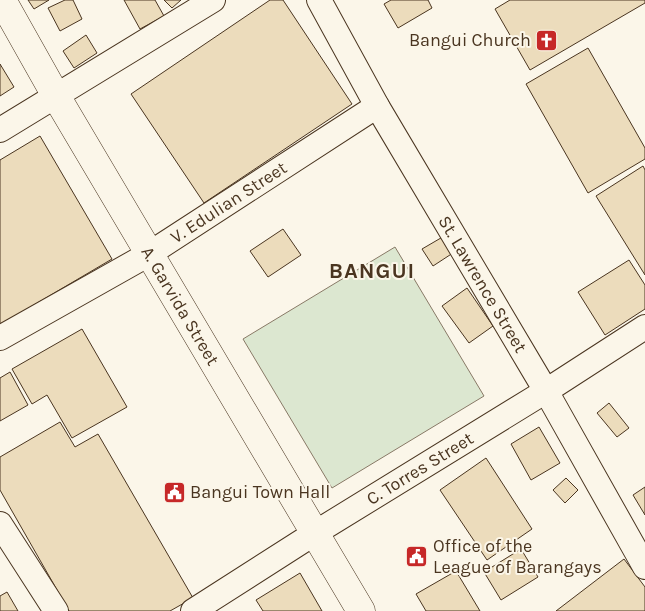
<svg xmlns="http://www.w3.org/2000/svg" width="645" height="611" viewBox="0 0 645 611" font-family="Karla,sans-serif">
<rect width="100%" height="100%" fill="#fbf6e9"/>
<!-- green -->
<polygon fill="#dce7d0" stroke="#887966" points="395,247 484,396 332,488 243,339"/>
<!-- building -->
<g fill="#ecdcbc" stroke="#4a3520">
<polygon points="28,0 49,0 34,9"/>
<polygon points="65,0 73,0 82,19 60,31 48,8"/>
<polygon points="124,0 155,0 164,16 140,29"/>
<polygon points="164,0 181,0 172,8"/>
<polygon points="270,0 283,0 352,104 204,203 131,94"/>
<polygon points="391,0 428,0 432,8 398,28 384,4"/>
<polygon points="510,0 645,0 645,3 530,70 495,9"/>
<polygon points="86,35 97,53 74,68 63,51"/>
<polygon points="588,48 645,148 645,159 588,193 526,84"/>
<polygon points="0,64 14,87 0,96"/>
<polygon points="40,136 112,259 0,325 0,160"/>
<polygon points="643,166 645,170 645,275 596,196"/>
<polygon points="283,229 301,255 268,277 250,251"/>
<polygon points="446,235 456,251 433,266 422,249"/>
<polygon points="629,260 645,285 645,309 605,335 578,292"/>
<polygon points="467,288 493,326 469,343 442,306"/>
<polygon points="82,329 127,407 72,438 47,395 32,404 12,369"/>
<polygon points="10,372 28,405 0,421 0,378"/>
<polygon points="609,403 629,428 617,437 597,413"/>
<polygon points="60,422 75,447 98,434 193,598 170,611 69,611 0,490 0,457"/>
<polygon points="539,427 560,463 531,480 511,444"/>
<polygon points="486,458 532,529 487,560 440,490"/>
<polygon points="566,478 578,490 565,503 553,490"/>
<polygon points="645,487 645,515 633,495"/>
<polygon points="521,549 538,577 501,600 484,572"/>
<polygon points="624,559 645,587 645,611 556,611"/>
<polygon points="456,571 480,611 426,611 416,594"/>
<polygon points="300,573 322,611 263,611 256,600"/>
<polygon points="7,592 18,611 0,611 0,596"/>
</g>
<g fill="none" stroke-linecap="round" stroke-linejoin="round">
<defs>
<g id="minor">
<path id="s1" d="M319,0L377,106L546,391L645,567"/>
<polyline points="0,130 213,0"/>
<path id="s2" d="M0,338L149,254L377,106"/>
<polyline points="0,524 56,611"/>
<path id="s3" d="M193,611L315,533L546,391L645,327"/>
</g>
<g id="secondary">
<path id="s4" d="M2,0L56,96L361,611"/>
</g>
</defs>
<!-- minor casing -->
<use href="#minor" stroke="#4a3520" stroke-width="26"/>
<!-- secondary casing -->
<use href="#secondary" stroke="#4a3520" stroke-width="29"/>
<!-- minor -->
<use href="#minor" stroke="#fbf6e9" stroke-width="24"/>
<!-- secondary -->
<use href="#secondary" stroke="#fbf6e9" stroke-width="28"/>
</g>
<!-- icons -->
<defs>
<symbol id="church-square" viewBox="-11 -11 22 22"><rect x="-9" y="-9" width="18" height="18" rx="4" fill="#c62828" stroke="#fbf6e9"/><path d="M-1.2-6h2.4v3.5h3.3v2.4h-3.3V6h-2.4V-.1h-3.3v-2.4h3.3Z" fill="#fff"/></symbol>
<symbol id="civic-square" viewBox="-11 -11 22 22"><rect x="-9" y="-9" width="18" height="18" rx="4" fill="#c62828" stroke="#fbf6e9"/><path d="M-.6-6.5H3V-4.5H.6V-3L4-1V1h2V6H-6V1h2V-1L-.6-3ZM-1.2 2.5V6h2.4V2.5Z" fill="#fff"/></symbol>
</defs>
<g fill-rule="evenodd">
<use href="#church-square" x="534" y="28" width="25" height="25"/>
<use href="#civic-square" x="162" y="480" width="25" height="25"/>
<use href="#civic-square" x="404" y="544" width="25" height="25"/>
</g>
<g text-anchor="middle" stroke-width="4" stroke-linejoin="round" paint-order="stroke">
<!-- poi labels -->
<g font-size="18" fill="#4a3520" stroke="#fbf6e9" text-anchor="start">
<text x="531" y="46" text-anchor="end">Bangui Church</text>
<text x="190" y="498">Bangui Town Hall</text>
<text x="433" y="552">Office of the<tspan x="433" dy="21">League of Barangays</tspan></text>
</g>
<!-- street labels -->
<g font-size="18" fill="#4a3520" stroke="#fbf6e9">
<text dy="6" stroke="none"><textPath href="#s2" startOffset="266">V. Edulian Street</textPath></text>
<text dy="6" stroke="none"><textPath href="#s1" startOffset="328">St. Lawrence Street</textPath></text>
<text dy="6" stroke="none"><textPath href="#s4" startOffset="354">A. Garvida Street</textPath></text>
<text dy="6" stroke="none"><textPath href="#s3" startOffset="268">C. Torres Street</textPath></text>
</g>
<!-- district labels -->
<g font-size="22" font-weight="bold" letter-spacing="1" fill="#4a3520" stroke="#fbf6e9">
<text x="372" y="278">BANGUI</text>
</g>
</g>
</svg>
